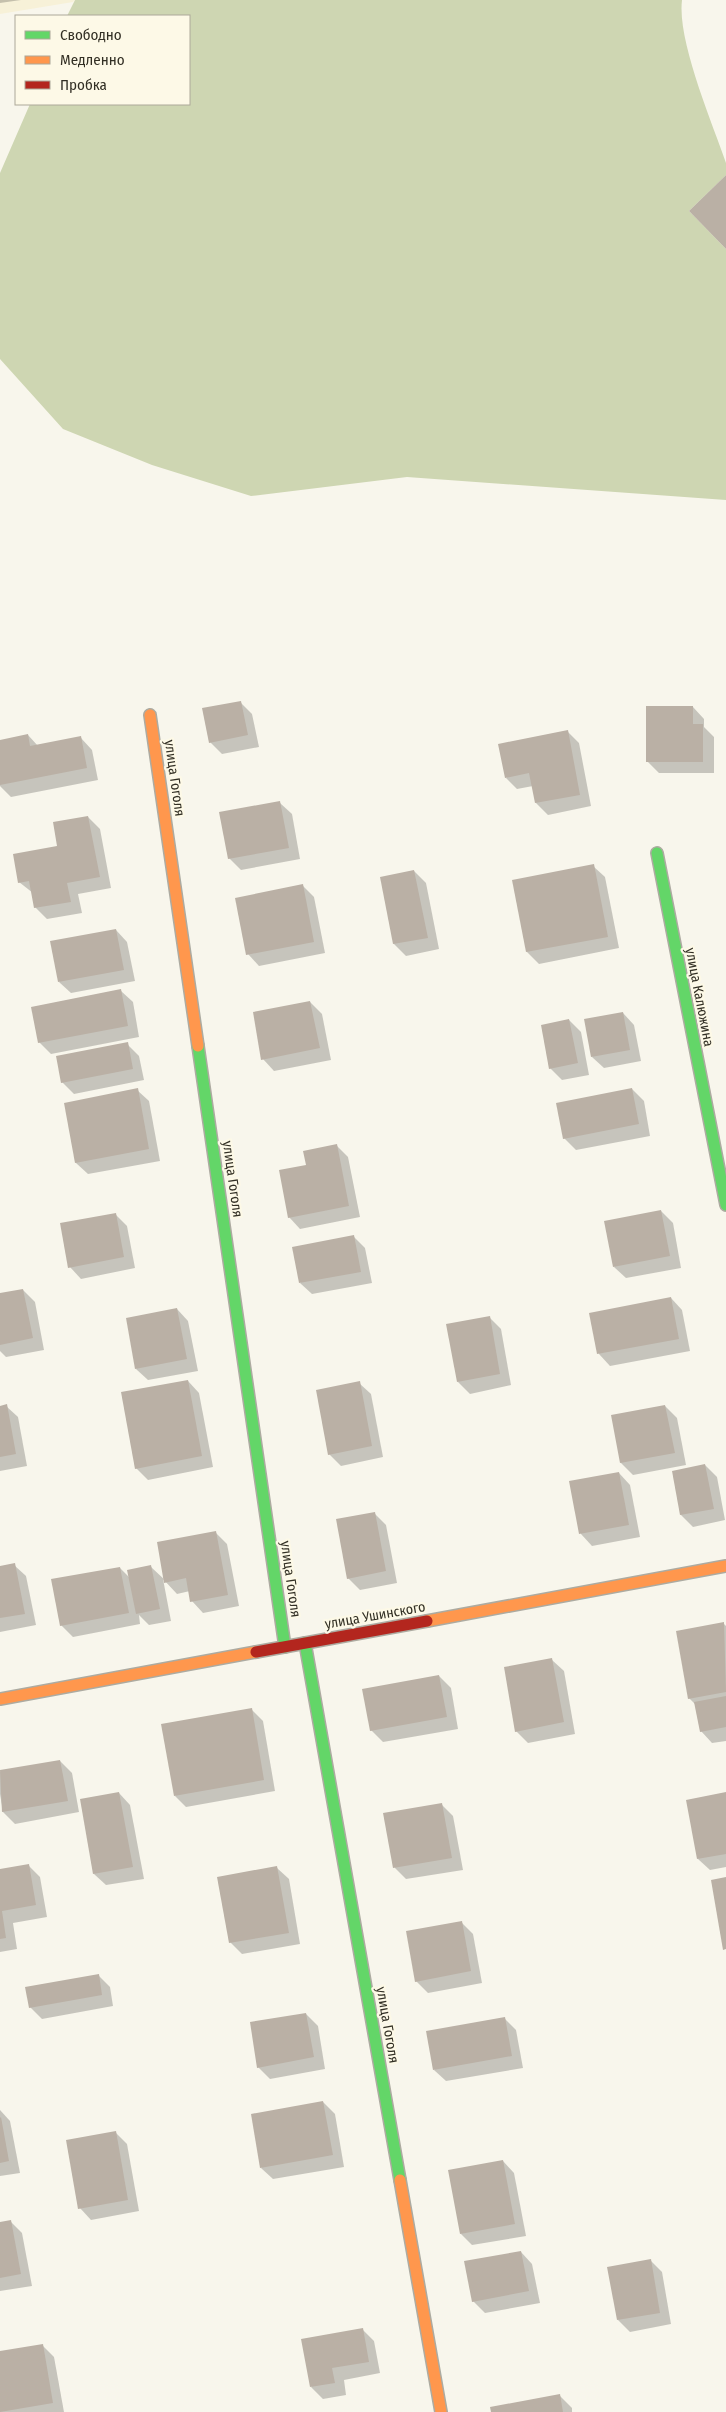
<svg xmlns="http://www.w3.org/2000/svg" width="726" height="2412" viewBox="0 0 726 2412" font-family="'Fira Sans Condensed',sans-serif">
<rect width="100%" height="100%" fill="#f8f6ec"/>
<!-- built -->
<polygon fill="#f7f1d8" points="0,0 75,0 73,2 0,14"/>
<!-- forest -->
<path fill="#ced6b2" d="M75,0H682C677,41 712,122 726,163V175L689,211L726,249V500L407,477L251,496L152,465L63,429L0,359V173L30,104H189V16H67Z"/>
<!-- shadow -->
<g fill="#0003">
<polygon points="0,0 21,0 0,3"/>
<polygon points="241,703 252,714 259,747 222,754 210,742"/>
<polygon points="693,707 704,719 704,727 714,737 714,773 659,773 647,761"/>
<polygon points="567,731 579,743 591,806 548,815 536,803 533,786 517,789 506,778"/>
<polygon points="28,735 38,746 81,738 92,750 98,780 11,797 0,786 0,741"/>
<polygon points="280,803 292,814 300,859 241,870 229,858"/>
<polygon points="88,817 100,829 111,888 78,894 82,913 47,919 35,907 33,893 19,882"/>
<polygon points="593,866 605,877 619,948 539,964 527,952 514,881"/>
<polygon points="414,871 426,883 439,949 406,956 394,944 382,878"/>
<polygon points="303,886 314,897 325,953 259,966 248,954"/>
<polygon points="116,930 127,942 135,981 71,993 59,982"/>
<polygon points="121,991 133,1002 139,1037 51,1054 39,1042"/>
<polygon points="310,1002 322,1014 331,1060 274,1071 263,1059"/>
<polygon points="623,1013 634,1025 641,1061 604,1068 592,1057"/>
<polygon points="569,1020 581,1032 589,1075 562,1080 550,1068"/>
<polygon points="127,1044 139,1056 144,1080 74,1094 62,1082"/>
<polygon points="632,1089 644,1101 650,1136 576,1150 564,1138"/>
<polygon points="137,1090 149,1101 160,1161 88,1174 76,1163 65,1104"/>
<polygon points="337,1146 348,1157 360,1217 300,1229 289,1217 307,1166"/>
<polygon points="661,1211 673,1223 681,1268 626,1278 614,1267"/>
<polygon points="115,1214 127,1226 135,1268 81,1279 70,1267"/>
<polygon points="354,1237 365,1248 372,1283 312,1294 300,1283"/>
<polygon points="23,1290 35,1302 44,1350 6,1357 0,1351 0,1295"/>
<polygon points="671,1298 682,1310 690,1351 610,1366 599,1354 591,1314"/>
<polygon points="177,1309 188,1321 198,1371 148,1380 136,1369"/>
<polygon points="489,1317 501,1329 511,1385 470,1394 458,1382"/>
<polygon points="188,1381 199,1393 213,1467 148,1480 136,1468"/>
<polygon points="359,1383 371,1394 383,1457 341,1466 329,1454"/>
<polygon points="6,1406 18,1417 27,1466 0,1471 0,1407"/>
<polygon points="665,1406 677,1418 686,1465 633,1475 621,1463 612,1416"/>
<polygon points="705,1465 717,1477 725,1520 693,1527 681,1515 673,1472"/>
<polygon points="619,1473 630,1485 640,1537 592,1546 581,1534 571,1482"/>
<polygon points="374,1513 386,1525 397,1583 360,1590 348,1578"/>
<polygon points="215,1532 227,1544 239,1606 203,1613 192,1601 190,1591 177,1594 163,1579 171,1621 149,1625 139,1615 140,1624 73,1637 61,1625 120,1568 130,1578 151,1567 166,1581"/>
<polygon points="14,1565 26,1576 36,1625 0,1632 0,1567"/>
<polygon points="724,1624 726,1626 726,1741 712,1743 701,1731 696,1705 689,1698"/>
<polygon points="552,1660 564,1671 575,1734 528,1743 516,1731"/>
<polygon points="439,1676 451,1688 458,1729 383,1742 371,1730"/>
<polygon points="251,1709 263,1721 275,1791 186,1807 175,1796"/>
<polygon points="60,1761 72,1773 79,1812 15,1824 3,1812 0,1794 0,1772"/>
<polygon points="119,1793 130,1805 144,1879 106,1885 94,1874"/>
<polygon points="726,1793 726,1867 710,1870 698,1859"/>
<polygon points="441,1804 453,1816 463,1870 406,1879 395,1868 385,1814"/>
<polygon points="29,1866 40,1877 47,1917 13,1923 17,1949 0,1952 0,1871"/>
<polygon points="277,1868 289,1879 300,1944 242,1954 230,1942"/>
<polygon points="461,1922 473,1934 482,1983 428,1993 416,1981"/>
<polygon points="98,1975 110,1987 113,2006 42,2019 30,2007"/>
<polygon points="306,2014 318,2026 325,2069 270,2079 258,2067"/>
<polygon points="504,2018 516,2030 523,2068 446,2081 434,2070"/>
<polygon points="323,2102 335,2114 344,2167 273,2179 261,2168"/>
<polygon points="0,2110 10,2121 20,2173 0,2176"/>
<polygon points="116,2133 127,2144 139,2211 91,2220 80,2208"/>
<polygon points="503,2161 514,2173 526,2236 472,2245 461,2234"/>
<polygon points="10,2221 22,2233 32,2286 0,2291 0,2223"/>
<polygon points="521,2252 532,2264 540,2303 485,2313 473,2301"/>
<polygon points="650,2260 662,2272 671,2324 630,2332 618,2320"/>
<polygon points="362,2329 374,2341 380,2373 344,2380 346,2395 323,2399 311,2387"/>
<polygon points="42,2345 54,2357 64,2412 0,2412 0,2353"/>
<polygon points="560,2396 572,2408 572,2412 493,2412"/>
</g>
<!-- building -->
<g fill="#bab0a5">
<polygon points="726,175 726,249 689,211"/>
<polygon points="241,701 248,735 209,743 202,708"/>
<polygon points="646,706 693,706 693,724 703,724 703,762 646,762"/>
<polygon points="568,730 580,795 535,803 529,773 505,778 498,744"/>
<polygon points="28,734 30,746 81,736 87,768 0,785 0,740"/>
<polygon points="280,801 289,848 228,859 219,812"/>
<polygon points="88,816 100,877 67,883 71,902 34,908 29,881 18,883 13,854 57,846 53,822"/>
<polygon points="594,864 608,937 526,952 512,880"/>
<polygon points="414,870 428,938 393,944 380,877"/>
<polygon points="303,884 314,942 246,955 235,898"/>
<polygon points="116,929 124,970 58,982 50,941"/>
<polygon points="121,989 128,1026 38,1043 31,1007"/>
<polygon points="310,1001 320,1048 261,1060 253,1012"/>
<polygon points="623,1012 630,1050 591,1057 584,1019"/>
<polygon points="569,1019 578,1063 549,1069 541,1025"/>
<polygon points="128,1042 133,1069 61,1083 56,1056"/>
<polygon points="138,1088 149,1149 75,1163 64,1103"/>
<polygon points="632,1088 639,1124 563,1139 556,1103"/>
<polygon points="337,1144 349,1206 288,1218 279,1170 306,1165 303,1151"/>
<polygon points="661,1210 670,1256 613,1267 604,1221"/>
<polygon points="116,1213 124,1257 68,1268 60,1223"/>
<polygon points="354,1235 361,1272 299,1283 292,1247"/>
<polygon points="23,1289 33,1338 0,1345 0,1293"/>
<polygon points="671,1297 679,1339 597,1354 589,1313"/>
<polygon points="177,1308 187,1359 135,1369 126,1318"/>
<polygon points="490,1316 500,1374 457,1382 446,1324"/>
<polygon points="188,1380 202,1456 135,1469 121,1392"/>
<polygon points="360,1381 372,1446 328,1455 316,1390"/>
<polygon points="7,1404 16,1454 0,1457 0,1406"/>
<polygon points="665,1405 675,1453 620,1463 611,1415"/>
<polygon points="705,1464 714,1509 680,1515 672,1471"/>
<polygon points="619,1472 629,1525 579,1534 569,1481"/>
<polygon points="375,1512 386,1571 347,1579 336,1519"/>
<polygon points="216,1531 228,1595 190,1602 186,1578 164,1583 157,1542"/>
<polygon points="15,1563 25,1614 0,1618 0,1566"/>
<polygon points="151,1565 160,1609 136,1614 127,1570"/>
<polygon points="120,1567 129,1613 60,1626 51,1579"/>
<polygon points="724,1622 726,1692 688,1699 676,1631"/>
<polygon points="552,1658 564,1722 515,1732 504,1667"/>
<polygon points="439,1675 447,1717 370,1731 362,1689"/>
<polygon points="726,1696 726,1727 700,1732 694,1702"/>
<polygon points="252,1708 264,1780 174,1796 161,1724"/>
<polygon points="60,1760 68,1801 2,1812 0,1770"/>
<polygon points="119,1792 133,1867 93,1874 80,1799"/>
<polygon points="726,1792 726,1854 697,1859 686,1800"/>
<polygon points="442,1803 452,1858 393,1868 383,1813"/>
<polygon points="29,1864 36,1905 2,1911 6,1938 0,1939 0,1869"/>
<polygon points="277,1866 289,1933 229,1943 217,1877"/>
<polygon points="726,1877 726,1949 723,1950 711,1880"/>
<polygon points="462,1921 471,1971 415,1982 406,1931"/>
<polygon points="99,1974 102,1995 29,2008 25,1987"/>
<polygon points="306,2013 314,2057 257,2068 250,2022"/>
<polygon points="505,2017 512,2056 433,2070 426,2031"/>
<polygon points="323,2101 333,2155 260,2168 251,2114"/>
<polygon points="1,2117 9,2161 0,2163 0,2118"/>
<polygon points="116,2131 128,2200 78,2209 66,2140"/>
<polygon points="503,2160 515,2224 460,2234 448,2170"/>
<polygon points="11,2220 21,2274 0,2278 0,2222"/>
<polygon points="521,2251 529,2291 472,2302 464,2261"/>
<polygon points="651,2259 660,2313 617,2320 607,2267"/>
<polygon points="363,2328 369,2362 332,2368 335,2383 310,2387 301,2339"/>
<polygon points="43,2344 53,2403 0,2412 0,2351"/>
<polygon points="560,2394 563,2412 491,2412 490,2407"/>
</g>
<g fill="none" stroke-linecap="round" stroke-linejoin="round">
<defs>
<g id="fast">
<polyline points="657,853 726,1205"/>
<polyline points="198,1046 285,1647"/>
<polyline points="305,1643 400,2180"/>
</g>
<g id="slow">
<polyline points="150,715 198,1046"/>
<polyline points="427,1621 726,1566"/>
<polyline points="0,1699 256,1652"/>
<polyline points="400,2180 441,2412"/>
</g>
<polyline id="jam" points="256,1652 427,1621"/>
</defs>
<!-- fast casing -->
<use href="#fast" stroke="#adaba1" stroke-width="14"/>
<!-- slow casing -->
<use href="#slow" stroke="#adaba1" stroke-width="14"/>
<!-- jam casing -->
<use href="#jam" stroke="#adaba1" stroke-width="14"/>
<!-- fast -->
<use href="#fast" stroke="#63d668" stroke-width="11"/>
<!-- slow -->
<use href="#slow" stroke="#ff974d" stroke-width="11"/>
<!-- jam -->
<use href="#jam" stroke="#b3261e" stroke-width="11"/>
</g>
<g text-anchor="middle" stroke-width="4.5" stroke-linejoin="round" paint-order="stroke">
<!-- street labels -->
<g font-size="14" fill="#322f24" stroke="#fdf9e7">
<text transform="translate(175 778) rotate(82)" y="5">улица Гоголя</text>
<text transform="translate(700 997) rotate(79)" y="5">улица Калюжина</text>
<text transform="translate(233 1179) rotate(82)" y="5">улица Гоголя</text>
<text transform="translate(291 1579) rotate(82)" y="5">улица Гоголя</text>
<text transform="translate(375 1615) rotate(-10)" y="5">улица Ушинского</text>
<text transform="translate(388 2025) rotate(80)" y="5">улица Гоголя</text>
</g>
</g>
<!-- legend -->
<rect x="15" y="15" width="175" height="90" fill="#fdf9e7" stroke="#aca899"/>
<rect x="25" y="31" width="25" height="8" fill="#63d668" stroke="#aca899"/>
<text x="60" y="40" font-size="15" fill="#322f24">Свободно</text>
<rect x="25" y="56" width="25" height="8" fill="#ff974d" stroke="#aca899"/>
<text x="60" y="65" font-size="15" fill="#322f24">Медленно</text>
<rect x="25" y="81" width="25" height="8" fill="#b3261e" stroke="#aca899"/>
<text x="60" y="90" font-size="15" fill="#322f24">Пробка</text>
</svg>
